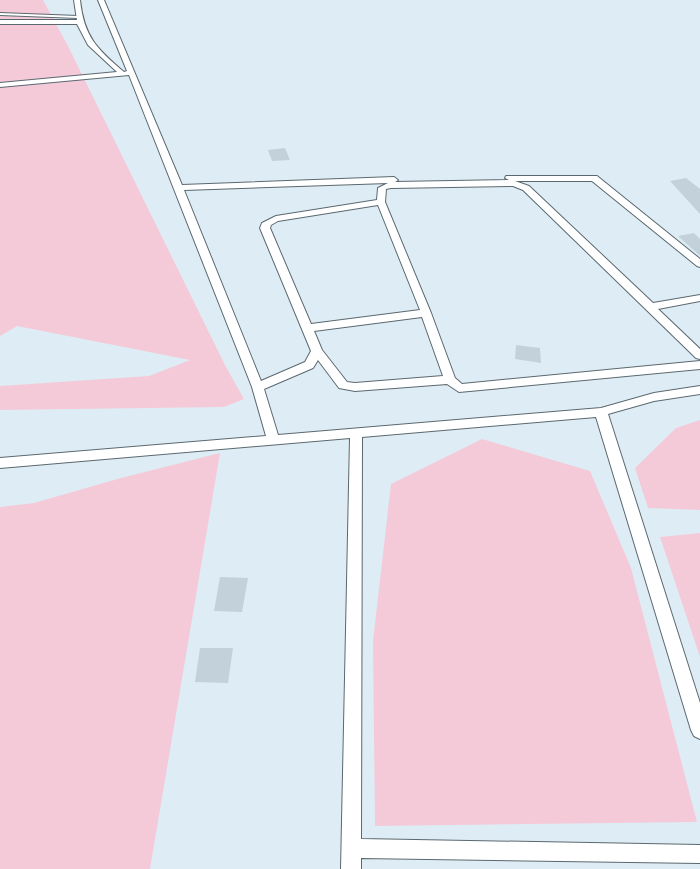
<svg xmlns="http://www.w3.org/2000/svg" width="700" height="869" viewBox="0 0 700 869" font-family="Raleway,sans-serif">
<rect width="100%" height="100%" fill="#deedf5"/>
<!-- green -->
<g fill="#f4cad9">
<polygon points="0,0 43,0 68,46 226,367 244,399 224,407 0,410 0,386 149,376 190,360 17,326 0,336"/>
<polygon points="700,420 700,510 648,508 635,468 676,428"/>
<polygon points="482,439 590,471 631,568 697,822 375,826 373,641 391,484"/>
<polygon points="220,453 150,869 0,869 0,507 34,503 121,478"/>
<polygon points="700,533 700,657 660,537"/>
</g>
<!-- building -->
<g fill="#c3d1da">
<polygon points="285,148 290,160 272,161 268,150"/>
<polygon points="686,178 700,189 700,214 670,181"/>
<polygon points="694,233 700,239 700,256 678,236"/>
<polygon points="516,345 540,348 541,363 515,359"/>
<polygon points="220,577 248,578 242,612 214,611"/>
<polygon points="200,648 233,648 228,683 195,682"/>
</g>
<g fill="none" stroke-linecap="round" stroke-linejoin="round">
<defs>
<polygon id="lane" points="0,13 78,16 80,17 78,18 0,15"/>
<path id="street" d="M74,0H80C84,37 97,49 124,72L127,71L98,0H104L182,185L394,177L398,180L395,182L509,180L505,178L506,176H597L700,259V267L697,266L592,181H515L529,186L653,303L700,295V301L658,309L700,349V359L696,358L523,190L513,186L391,188L386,189L385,202L431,313L455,378L462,384L700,361V369L459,392L447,384L355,391L339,388L318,360L313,368L264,389L278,435L601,408L654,393L700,386V394L654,401L608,414L700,703V739L694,736L691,730L596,417L362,437L361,839L700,845V863L361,858V869H341L350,438L0,468V458L266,436L252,387L129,75L0,87V83L117,72L88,45L77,24H0V20H77ZM388,183L378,188L377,200L276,216L262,223L260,228L311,351L305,362L261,381L184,190ZM378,205L420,310L311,324L270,228L271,225L278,221ZM422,317L443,376L355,383L347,382L322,350L314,331Z"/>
</defs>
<!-- lane casing -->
<use href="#lane" stroke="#5b686f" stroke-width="2"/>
<!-- street casing -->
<use href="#street" stroke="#5b686f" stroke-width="2"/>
<!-- lane -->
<use href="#lane" fill="#fff" fill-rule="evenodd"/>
<!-- street -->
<use href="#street" fill="#fff" fill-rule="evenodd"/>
</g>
</svg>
